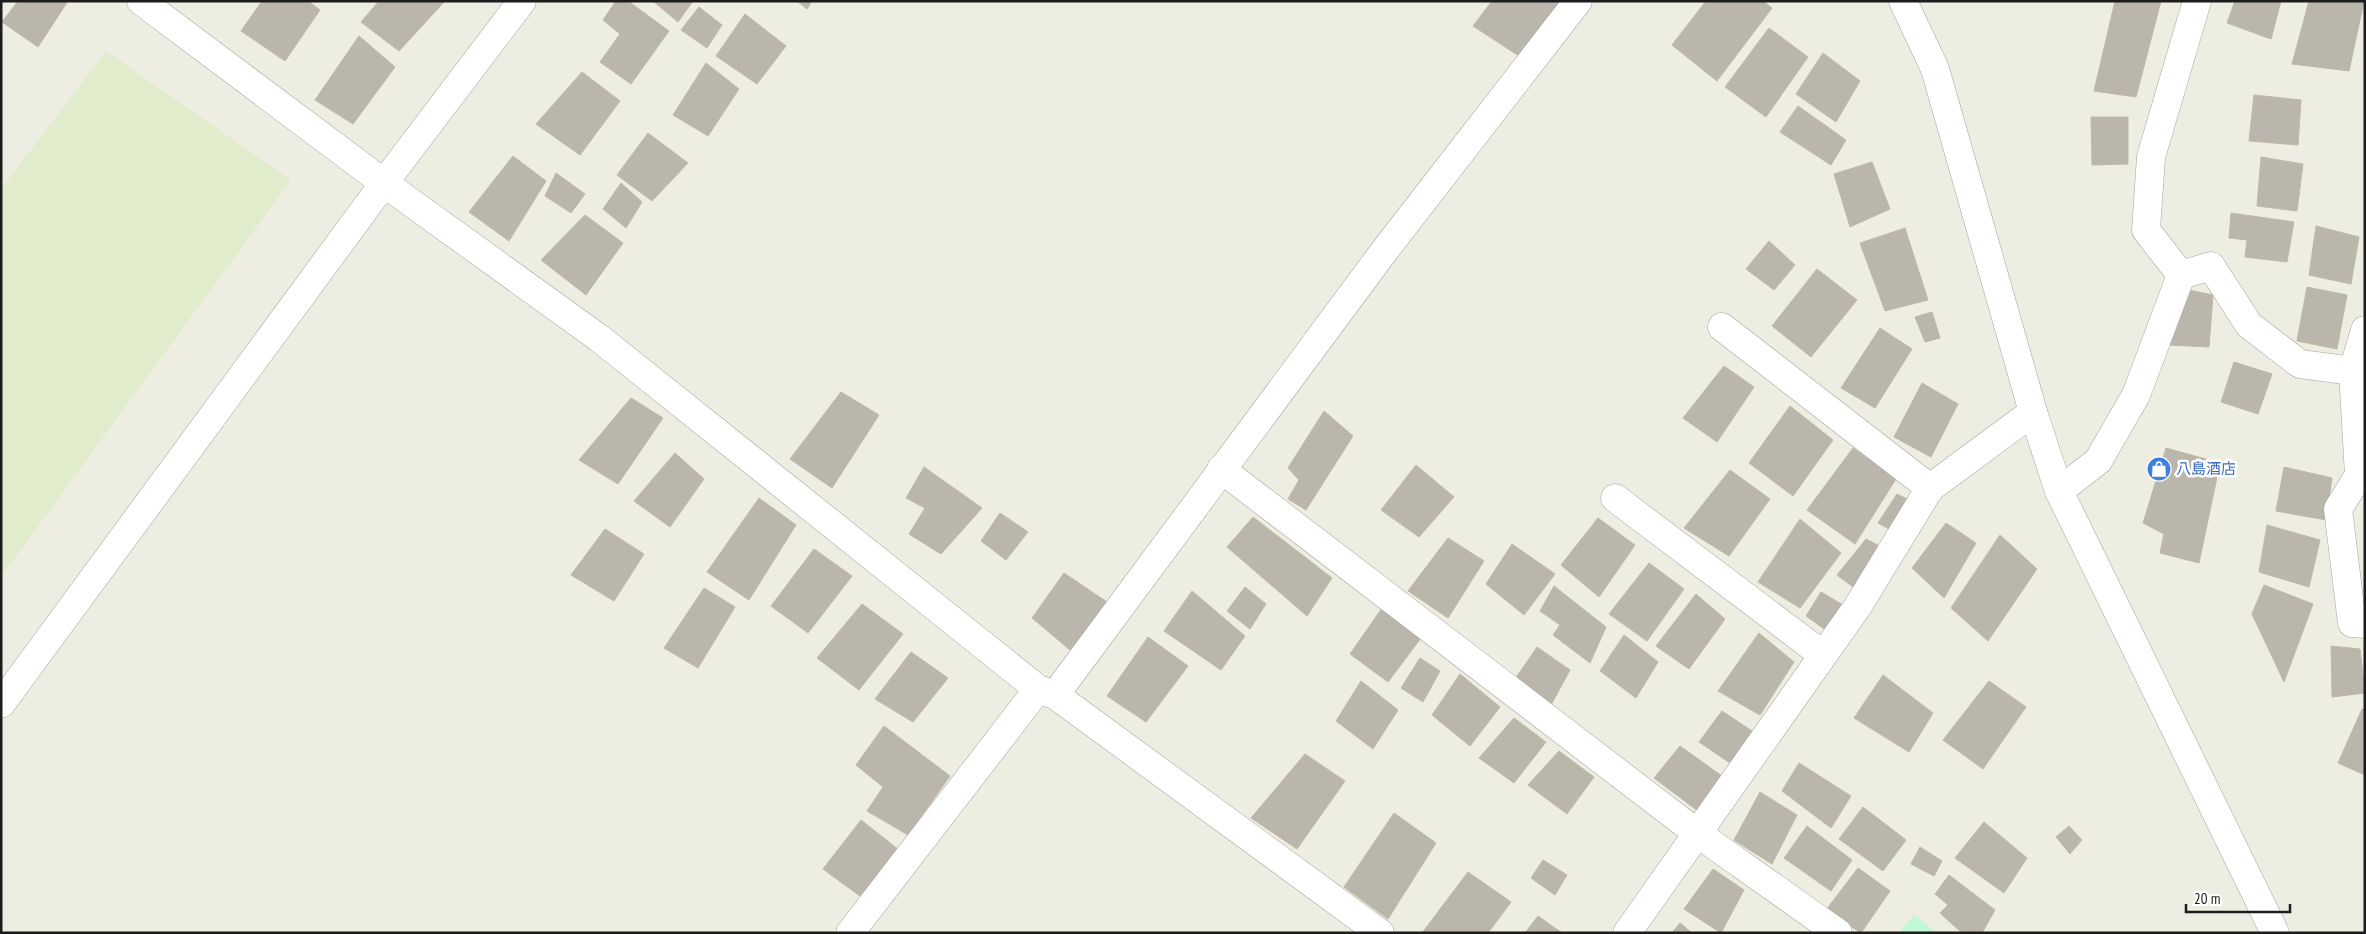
<svg xmlns="http://www.w3.org/2000/svg" width="2366" height="934" viewBox="0 0 2366 934" font-family="'PT Sans Narrow','Noto Sans JP',sans-serif">
<rect width="100%" height="100%" fill="#eeede2"/>
<!-- farmland -->
<polygon fill="#e1eccd" points="106,51 291,180 1,577 1,189"/>
<!-- park -->
<polygon fill="#bff8d4" points="1914,915 1937,933 1899,933"/>
<!-- building -->
<g fill="#bab6ac" stroke="#bfb8a5">
<polygon points="18,1 68,1 38,47 2,22"/>
<polygon points="262,1 308,1 320,10 285,61 241,31"/>
<polygon points="379,1 445,1 399,51 361,22"/>
<polygon points="616,1 628,1 669,31 631,84 600,62 620,34 603,20"/>
<polygon points="653,1 693,1 678,22"/>
<polygon points="797,1 812,1 807,9"/>
<polygon points="1492,1 1561,1 1519,56 1473,26"/>
<polygon points="1706,1 1763,1 1772,8 1717,81 1672,45"/>
<polygon points="2115,1 2161,1 2136,97 2094,91"/>
<polygon points="2235,1 2281,1 2271,39 2227,23"/>
<polygon points="2309,1 2364,1 2349,71 2292,64"/>
<polygon points="699,7 722,25 707,48 681,30"/>
<polygon points="745,14 786,46 757,84 716,56"/>
<polygon points="1769,28 1808,57 1766,117 1725,87"/>
<polygon points="359,36 395,67 353,124 315,100"/>
<polygon points="1823,53 1860,81 1836,122 1796,94"/>
<polygon points="706,63 739,89 708,136 673,115"/>
<polygon points="582,72 620,101 580,155 536,124"/>
<polygon points="2254,95 2301,100 2298,145 2249,141"/>
<polygon points="1798,106 1846,140 1831,165 1780,132"/>
<polygon points="2091,117 2128,117 2128,164 2092,165"/>
<polygon points="648,133 688,163 652,201 617,175"/>
<polygon points="513,156 546,181 509,241 469,212"/>
<polygon points="2261,157 2303,164 2297,211 2257,206"/>
<polygon points="1872,162 1890,209 1850,227 1834,174"/>
<polygon points="556,173 585,194 571,213 545,196"/>
<polygon points="621,183 642,202 626,228 603,209"/>
<polygon points="2231,213 2294,222 2287,262 2245,257 2247,240 2229,238"/>
<polygon points="585,215 623,243 586,295 541,260"/>
<polygon points="2316,226 2359,237 2351,284 2309,275"/>
<polygon points="1905,228 1928,300 1885,311 1860,243"/>
<polygon points="1769,241 1795,265 1774,290 1746,269"/>
<polygon points="1817,269 1857,300 1811,357 1772,326"/>
<polygon points="2307,287 2347,295 2337,349 2297,341"/>
<polygon points="2184,289 2213,295 2209,347 2168,345"/>
<polygon points="1932,312 1940,338 1925,342 1915,317"/>
<polygon points="1880,328 1912,349 1875,408 1841,388"/>
<polygon points="2234,362 2272,374 2258,414 2221,402"/>
<polygon points="1724,366 1754,387 1717,442 1683,418"/>
<polygon points="1922,383 1958,404 1931,457 1894,437"/>
<polygon points="841,392 879,415 832,488 790,459"/>
<polygon points="631,398 663,418 618,484 579,460"/>
<polygon points="1790,406 1833,440 1793,496 1749,463"/>
<polygon points="1324,411 1353,436 1306,510 1288,499 1299,480 1288,468"/>
<polygon points="1853,448 1896,479 1855,544 1807,510"/>
<polygon points="2166,448 2220,463 2199,563 2160,553 2164,534 2143,523"/>
<polygon points="675,453 704,479 670,527 634,501"/>
<polygon points="1416,465 1454,497 1419,537 1381,510"/>
<polygon points="924,467 982,508 941,554 909,534 925,508 906,498"/>
<polygon points="2284,467 2332,478 2326,520 2276,511"/>
<polygon points="1730,470 1770,499 1729,556 1684,528"/>
<polygon points="1897,494 1913,502 1894,532 1878,523"/>
<polygon points="759,498 796,525 749,600 707,572"/>
<polygon points="1000,513 1028,532 1006,560 981,541"/>
<polygon points="1253,517 1332,578 1307,616 1227,547"/>
<polygon points="1598,518 1635,545 1599,597 1561,565"/>
<polygon points="1800,519 1841,553 1800,608 1758,582"/>
<polygon points="1946,523 1976,543 1944,598 1912,568"/>
<polygon points="2267,525 2320,540 2309,587 2259,572"/>
<polygon points="605,529 644,554 614,601 571,575"/>
<polygon points="2000,535 2037,569 1988,641 1951,608"/>
<polygon points="1448,538 1484,561 1448,618 1408,591"/>
<polygon points="1866,539 1885,549 1860,592 1837,575"/>
<polygon points="1512,544 1555,574 1524,615 1486,584"/>
<polygon points="814,549 852,576 808,633 771,606"/>
<polygon points="1649,563 1684,589 1647,641 1609,614"/>
<polygon points="1064,573 1107,602 1070,650 1032,618"/>
<polygon points="2264,585 2313,604 2284,682 2252,614"/>
<polygon points="1554,586 1606,627 1590,663 1553,635 1560,625 1540,611"/>
<polygon points="1245,587 1266,604 1250,629 1227,611"/>
<polygon points="704,588 735,607 698,668 664,648"/>
<polygon points="1192,591 1245,636 1221,670 1164,631"/>
<polygon points="1821,592 1843,605 1827,631 1806,616"/>
<polygon points="1696,594 1725,619 1689,669 1656,646"/>
<polygon points="862,604 903,634 859,690 817,658"/>
<polygon points="1382,608 1421,638 1388,682 1350,654"/>
<polygon points="1759,633 1794,662 1760,715 1718,691"/>
<polygon points="1624,635 1658,662 1636,698 1600,671"/>
<polygon points="1148,637 1188,666 1146,722 1107,696"/>
<polygon points="2331,646 2360,649 2365,693 2332,697"/>
<polygon points="1537,647 1570,670 1551,705 1515,679"/>
<polygon points="911,652 948,678 913,722 875,699"/>
<polygon points="1420,658 1440,671 1423,702 1401,688"/>
<polygon points="1460,674 1500,707 1470,746 1432,715"/>
<polygon points="1883,675 1933,713 1909,752 1854,718"/>
<polygon points="1361,681 1398,710 1373,749 1336,721"/>
<polygon points="1989,681 2026,707 1983,769 1943,740"/>
<polygon points="2362,709 2365,710 2365,775 2338,763"/>
<polygon points="1722,711 1752,731 1730,763 1699,742"/>
<polygon points="1514,718 1546,742 1514,783 1479,758"/>
<polygon points="884,726 950,776 908,835 867,811 883,787 856,765"/>
<polygon points="1680,746 1722,776 1698,811 1654,778"/>
<polygon points="1559,751 1594,777 1567,814 1528,785"/>
<polygon points="1305,754 1345,781 1297,849 1251,818"/>
<polygon points="1799,763 1851,796 1831,828 1782,791"/>
<polygon points="1760,792 1797,815 1772,864 1734,840"/>
<polygon points="1863,807 1906,840 1883,871 1839,839"/>
<polygon points="1394,813 1436,843 1388,919 1344,887"/>
<polygon points="861,820 899,850 864,899 823,869"/>
<polygon points="1984,822 2027,858 2004,893 1955,858"/>
<polygon points="1807,826 1852,860 1831,891 1784,858"/>
<polygon points="2069,826 2082,840 2070,854 2056,837"/>
<polygon points="1920,847 1942,861 1934,876 1911,864"/>
<polygon points="1543,860 1567,875 1555,895 1531,878"/>
<polygon points="1858,868 1890,891 1861,933 1826,910"/>
<polygon points="1713,869 1744,890 1721,933 1684,909"/>
<polygon points="1468,872 1511,902 1488,933 1422,933"/>
<polygon points="1949,875 1995,910 1982,933 1962,933 1940,913 1948,905 1935,894"/>
<polygon points="1538,916 1562,933 1525,933"/>
<polygon points="1680,923 1692,933 1672,933"/>
</g>
<g fill="none" stroke-linecap="round" stroke-linejoin="round">
<defs>
<g id="minor">
<polyline points="141,1 384,183 599,338 1038,689 1055,695 1380,933"/>
<polyline points="1903,1 1935,69 2033,412 2059,491 2275,933"/>
<polyline points="2181,275 2146,230 2151,157 2197,1"/>
<polyline points="2181,275 2211,266 2249,325 2300,364 2353,371 2365,330"/>
<polyline points="1722,327 1930,488"/>
<polyline points="2353,371 2359,475 2338,509 2352,623 2365,624"/>
<polyline points="1221,469 1697,833 1838,933"/>
<polyline points="2059,491 2098,461 2136,395 2181,275"/>
<polyline points="1615,498 1823,655"/>
<polyline points="1055,695 1385,250 1578,1"/>
<polyline points="1,704 384,183 522,1"/>
<polyline points="850,933 1038,689"/>
<polyline points="1627,933 1858,606 1930,488 2033,412"/>
</g>
</defs>
<!-- minor casing -->
<use href="#minor" stroke="#a3a3a3" stroke-width="29"/>
<!-- minor -->
<use href="#minor" stroke="#fff" stroke-width="28"/>
</g>
<!-- icons -->
<defs>
<symbol id="shop-disc" viewBox="-11 -11 22 22"><circle r="9.5" fill="#3f7fe0" stroke="#fff"/><path d="M-5-2.5h2.3a2.7 3.5 0 0 1 5.4 0H5L5.5 6h-11ZM-1.5-2.5h3a1.5 2.3 0 0 0-3 0Z" fill="#fff"/></symbol>
</defs>
<g fill-rule="evenodd">
<use href="#shop-disc" x="2145" y="455" width="28" height="28"/>
</g>
<g text-anchor="middle" stroke-width="5" stroke-linejoin="round" paint-order="stroke">
<!-- shop labels -->
<g font-size="15" fill="#366cbe" stroke="#fff" text-anchor="start">
<text x="2176" y="474">八島酒店</text>
</g>
</g>
<!-- border -->
<rect width="2366" height="934" fill="none" stroke="#1c1c1c" stroke-width="5"/>
<!-- scale -->
<path d="M2186 904v8h104v-8" fill="none" stroke="#1c1c1c" stroke-width="2.5"/>
<text x="2194" y="904" font-size="15" fill="#1c1c1c" stroke="#ffffff" stroke-width="4" paint-order="stroke">20 m</text>
</svg>
